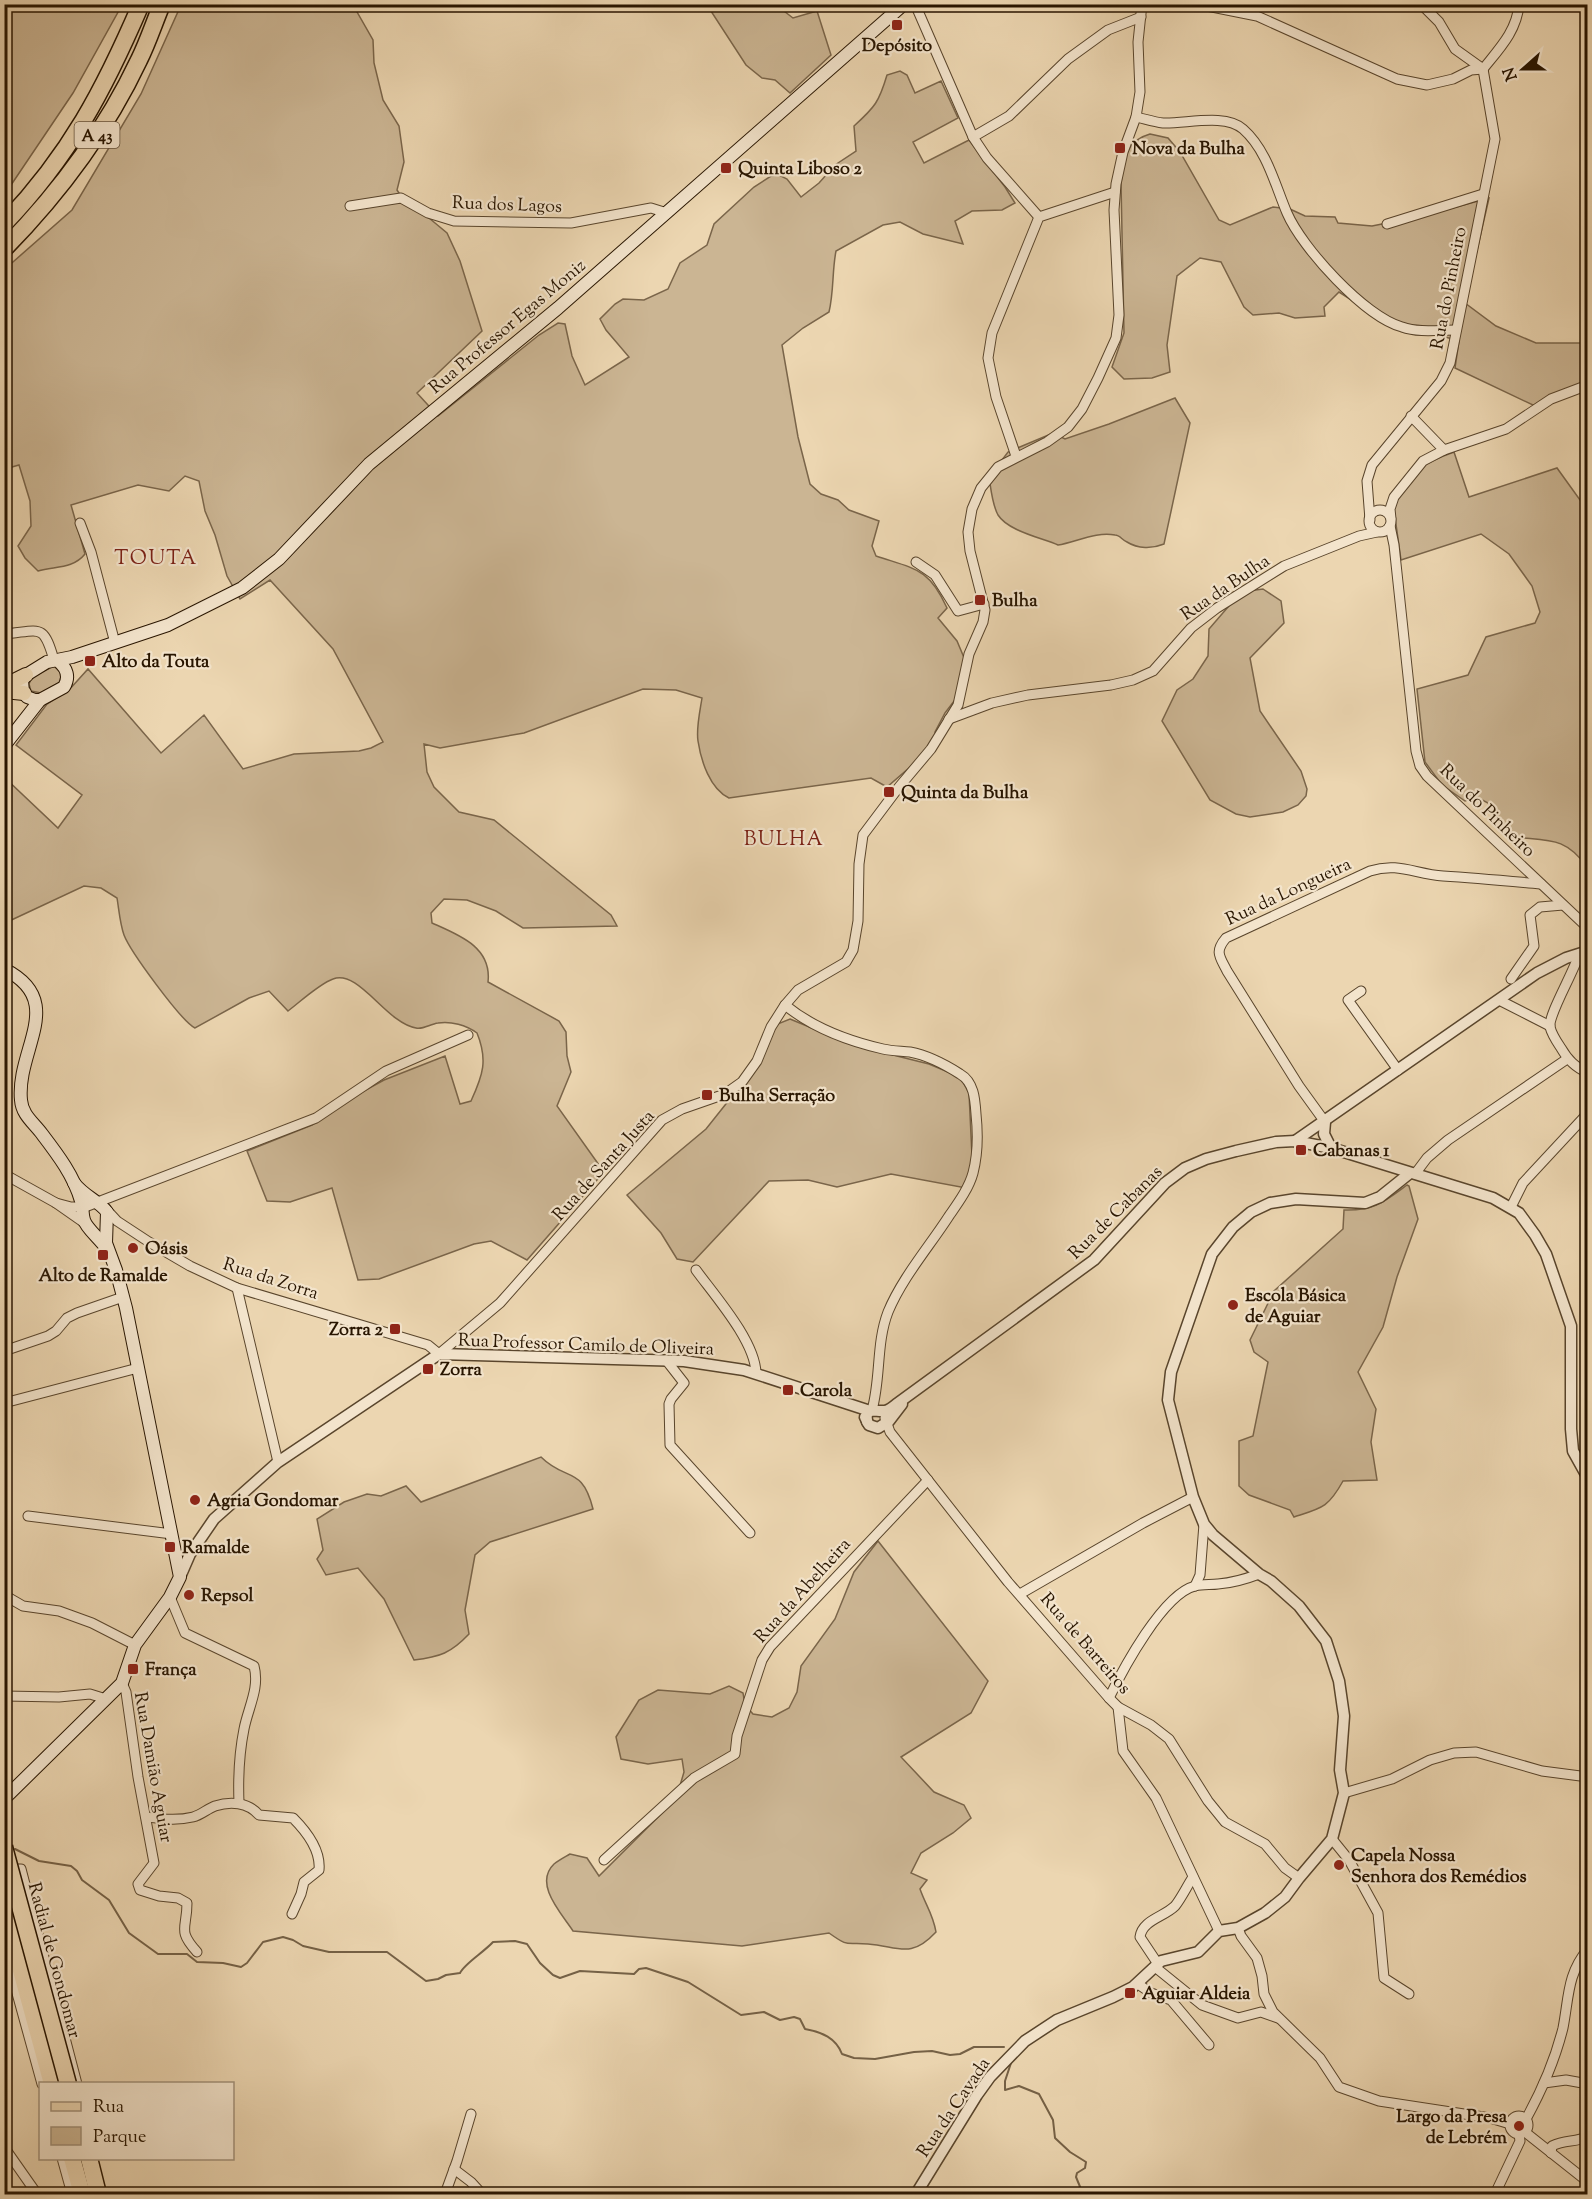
<svg xmlns="http://www.w3.org/2000/svg" width="1592" height="2199" viewBox="0 0 1592 2199" font-family="'Sorts Mill Goudy',serif">
<rect width="100%" height="100%" fill="#ecd6b1"/>
<filter id="stains"><feTurbulence type="fractalNoise" baseFrequency=".00333" numOctaves="4"/><feColorMatrix values="0 0 0 0 .2 0 0 0 0 .09 0 0 0 0 .02 0 0 0 .5 -.17"/></filter>
<radialGradient id="worn" r=".72"><stop offset=".6" stop-color="#630" stop-opacity="0"/><stop offset="1" stop-color="#630" stop-opacity=".3"/></radialGradient>
<!-- green -->
<g fill="#cbb593" stroke="#7a654a" stroke-width="1.5">
<polygon points="5,4 122,5 73,93 5,194"/>
<path d="M181,5H353L373,40L374,63L383,100L399,126L404,162L397,190L407,205L429,218L447,233L460,261L482,331L417,393L438,416L539,335L558,323L565,324L572,356L585,385L629,357L606,330L600,319L615,304L623,299L644,300L668,289L680,263L707,245L714,224L754,187L771,176L779,175L787,179L801,197L819,183L835,165L856,151L854,126C875,107 879,102 887,75L900,71L907,75L915,93L941,81L958,118L913,142L924,163L969,140L1005,187L1015,203L1002,210L972,211L955,221L963,244L923,234L900,222L883,225L836,251C832,271 834,291 829,312L803,328L782,345L798,437L810,484L821,494L838,500L849,510L879,521L872,546L876,556C915,569 929,568 947,608L938,618L957,641L965,660L958,696L945,713L935,732L939,742L887,787L871,778L729,798C710,789 701,761 698,741C696,728 700,711 702,698L676,690L643,689L524,733L440,748L424,744L427,772L434,787L459,812L494,820L611,915L617,926L523,928L496,911L467,900L444,899L431,913L432,923C459,935 492,947 488,982L559,1021L566,1032L567,1056L571,1072L557,1106L604,1172L527,1260L491,1241L474,1244L379,1279L358,1280L332,1188L290,1202L267,1201L247,1151L312,1125L351,1098L384,1080L445,1056L460,1104L471,1101C483,1075 488,1060 477,1033C466,1025 451,1021 438,1023C430,1024 423,1030 416,1028C386,1023 359,969 333,979C319,984 300,1002 288,1011L269,991L249,998L195,1028C181,1021 130,951 124,935C120,924 119,910 117,898L101,888L84,886L5,923L4,777L58,828L82,795L16,745L47,704L69,690L88,669L161,753L204,715L243,769L294,754L359,751L371,748L383,742L333,649L270,580L240,599L227,576L215,535L205,511L199,481L185,476L169,491L138,485L71,505L85,554C73,569 55,566 38,571L25,558L18,546L31,526L30,501L19,465L5,469V269L72,210L141,94Z"/>
<polygon points="707,5 776,5 793,18 817,11 831,55 790,93 775,80 762,78 746,65"/>
<path d="M1150,134L1168,138L1180,152L1219,220L1230,225L1273,207L1290,209L1305,216L1335,217L1338,223L1372,226L1427,215L1489,198L1465,303L1496,326L1536,343H1587V389L1535,406L1455,368L1459,341L1378,317L1339,292L1324,307L1325,316L1295,318L1279,313L1253,315L1244,307L1221,262L1200,258L1177,276L1167,345L1170,372L1152,378L1124,379L1112,367L1124,333L1121,183C1124,159 1125,141 1150,134Z"/>
<path d="M1175,398L1190,423L1164,544C1152,549 1138,549 1127,542C1122,540 1120,535 1115,535C1097,531 1076,542 1058,545C1042,538 1008,531 998,515C992,504 991,489 989,477L1008,452L1053,433L1065,439L1109,424Z"/>
<path d="M1454,452L1469,497L1557,468L1580,500H1587V867C1565,836 1548,841 1513,837L1488,803L1477,797L1465,801L1442,785L1425,762L1417,689L1468,675L1486,637L1535,623L1540,612L1532,586L1509,554L1481,534L1401,560L1393,503C1414,472 1417,465 1454,452Z"/>
<polygon points="1263,589 1281,601 1284,623 1250,658 1260,711 1301,771 1307,789 1306,796 1298,805 1283,812 1250,817 1236,814 1210,800 1162,721 1177,690 1193,679 1208,656 1209,629 1241,592"/>
<polygon points="54,666 62,674 59,683 41,693 31,691 29,684 32,677"/>
<polygon points="790,1019 853,1045 929,1064 960,1077 969,1093 973,1177 966,1188 891,1174 837,1187 808,1180 769,1181 693,1262 677,1259 661,1233 627,1195 706,1129 741,1085 775,1025"/>
<path d="M1407,1185L1409,1186L1418,1219L1397,1277L1383,1327L1358,1372L1376,1409L1371,1442L1377,1480L1343,1481C1328,1508 1322,1508 1294,1517L1290,1510L1249,1495L1239,1486V1441L1253,1436L1268,1362L1254,1352L1250,1340L1274,1291L1343,1229L1344,1210C1374,1211 1384,1202 1407,1185Z"/>
<path d="M541,1457C566,1482 582,1465 593,1509L490,1542L475,1555L465,1610L469,1634C451,1653 440,1657 414,1660L384,1599L358,1568L326,1575L317,1559L323,1550L317,1519L344,1502L367,1494L381,1496L406,1486L421,1502Z"/>
<path d="M878,1541L988,1681L971,1713L901,1757L934,1792L964,1805L971,1818L953,1833L921,1853L911,1873L927,1880L920,1889C926,1906 933,1914 936,1932C910,1960 898,1946 868,1944C845,1942 850,1948 829,1933L742,1946L573,1931C562,1914 533,1884 554,1864C559,1860 565,1857 570,1854L587,1858L599,1876L676,1799L684,1772L682,1759L648,1764L621,1759L616,1737L639,1700L658,1690L710,1694L729,1686L743,1693L745,1705L753,1714L772,1717L789,1708L797,1692L801,1666L835,1619L854,1572Z"/>
</g>
<g fill="none" stroke-linecap="round" stroke-linejoin="round">
<!-- stream -->
<g stroke="#756146" stroke-width="2">
<path d="M15,1849L39,1861L71,1866L77,1871L82,1880L109,1900L129,1933L158,1954H187L197,1962L223,1963L241,1967L247,1963L263,1942L283,1937L293,1940L303,1946L329,1952H387L426,1981L438,1979L446,1975L460,1973C464,1964 484,1952 493,1942L515,1941L527,1944L540,1963L553,1975L560,1978L580,1971L634,1974L639,1969L646,1968L688,1982L741,2015L764,2012L780,2020L794,2017L800,2019L805,2029C822,2032 836,2038 842,2054L854,2058L875,2059L914,2052L932,2051L950,2055L960,2054L974,2047H1004"/>
<polyline points="1011,2063 1005,2081 1005,2090 1019,2086 1039,2094 1053,2120 1055,2138 1070,2152 1086,2162 1085,2168 1077,2173 1076,2177 1083,2194"/>
</g>
<defs>
<g id="minor">
<polyline points="431,4 431,5"/>
<polyline points="915,4 973,137 987,158 1039,217"/>
<polyline points="1197,4 1257,16 1397,79 1427,85 1453,79 1471,70 1483,69"/>
<polyline points="1421,4 1439,22 1455,49 1483,69"/>
<path d="M1483,69C1499,49 1517,31 1519,4"/>
<path d="M1136,117C1145,119 1154,122 1163,123C1186,124 1225,113 1243,129C1267,150 1275,185 1287,213C1302,248 1365,317 1402,327C1419,333 1438,330 1456,330"/>
<polyline points="973,137 1009,116 1068,59 1108,30 1141,17"/>
<polyline points="350,206 401,198 428,213 454,221 571,223 651,208 667,213"/>
<polyline points="1387,224 1483,194"/>
<polyline points="1411,416 1444,450"/>
<polyline points="1016,456 996,397 988,358 992,333 1039,217 1115,192"/>
<circle cx="1380" cy="521" r="11"/>
<polyline points="1391,519 1390,509 1394,497 1423,461 1444,450 1506,429 1551,399 1588,385"/>
<polyline points="1370,520 1367,481 1372,465 1441,381 1450,363 1495,139 1483,69"/>
<polyline points="80,523 91,552 115,643"/>
<polyline points="1390,526 1394,545 1416,751 1420,766 1427,776 1588,928"/>
<polyline points="916,562 935,575 958,611 984,604"/>
<path d="M4,634C40,631 43,622 54,660"/>
<polyline points="949,719 992,703 1028,695 1111,685 1133,680 1153,671 1191,628 1217,608 1284,566 1359,536 1377,532"/>
<path d="M1579,954C1574,972 1548,1015 1550,1027C1552,1035 1557,1042 1561,1048C1568,1060 1575,1067 1588,1073"/>
<polyline points="1511,979 1534,946 1530,915 1540,907 1563,905"/>
<polyline points="1361,991 1348,1000 1398,1070"/>
<polyline points="1499,1000 1550,1026"/>
<path d="M785,1005C813,1028 848,1041 883,1049C892,1051 901,1051 910,1052C926,1055 946,1065 960,1074C974,1082 975,1099 976,1114C978,1133 978,1154 973,1173C969,1188 958,1203 949,1216C929,1247 902,1278 888,1312C876,1343 881,1378 872,1410"/>
<path d="M1325,1122L1299,1086L1227,971C1220,957 1214,952 1226,938L1370,871C1398,862 1415,874 1443,876C1476,878 1508,881 1541,884"/>
<polyline points="4,1174 56,1203 86,1224"/>
<polyline points="1415,1174 1427,1158 1448,1140 1567,1059"/>
<polyline points="56,1203 71,1207 85,1207 316,1118 386,1071 468,1035"/>
<polyline points="1511,1207 1523,1183 1588,1113"/>
<polyline points="105,1208 117,1221 149,1242 190,1266 237,1288 428,1345 439,1354 500,1303 662,1120 682,1109 725,1094 742,1082 757,1061 771,1027 785,1005 798,990 846,962 853,950 858,921 859,864 863,835 899,787 931,749 958,705 969,654 983,622 985,610 970,551 968,532 972,509 981,488 998,467 1047,442 1068,427 1082,409 1098,378 1116,338 1119,315 1114,210 1116,184 1123,152 1136,117 1140,92 1138,42 1142,4"/>
<path d="M696,1270C715,1296 755,1341 756,1373"/>
<polyline points="237,1288 278,1462"/>
<polyline points="4,1351 48,1336 56,1331 67,1318 77,1313 123,1297"/>
<polyline points="666,1360 684,1383 671,1399 669,1404 670,1445 750,1533"/>
<polyline points="4,1403 138,1368"/>
<polyline points="885,1418 890,1432 1008,1582 1109,1698 1118,1707 1151,1725 1169,1739 1208,1801 1225,1822 1265,1844 1285,1868 1299,1878"/>
<polyline points="28,1516 172,1534"/>
<polyline points="1195,1586 1200,1575 1204,1524"/>
<polyline points="1020,1594 1143,1523 1193,1497"/>
<polyline points="4,1595 23,1606 59,1611 92,1623 135,1645"/>
<path d="M170,1597L185,1633L254,1666C260,1688 248,1708 244,1729C239,1754 238,1778 239,1803"/>
<path d="M122,1683L126,1692L138,1777L154,1863L138,1884L140,1890L159,1896L178,1898L187,1903C187,1929 177,1930 197,1952"/>
<polyline points="4,1696 59,1697 90,1694 106,1699"/>
<path d="M1109,1698C1123,1669 1163,1594 1195,1586C1202,1584 1211,1585 1218,1584C1232,1583 1246,1579 1259,1574"/>
<polyline points="1118,1707 1123,1751 1156,1798 1219,1931"/>
<polyline points="1344,1793 1392,1779 1430,1760 1454,1753 1476,1752 1542,1771 1588,1777"/>
<path d="M146,1817C162,1819 177,1821 193,1817C201,1815 207,1809 215,1806C230,1801 248,1802 259,1815L293,1818C307,1832 321,1850 319,1870L304,1882L301,1894L292,1914"/>
<polyline points="1332,1839 1349,1860 1378,1913 1384,1978 1409,1994"/>
<polyline points="604,1860 694,1778 735,1754 737,1736 762,1660 770,1647 928,1480"/>
<polyline points="7,1869 21,1869 77,2084"/>
<polyline points="1238,1928 1241,1936 1257,1958 1262,1976 1264,1994 1273,2012 1320,2058 1339,2087 1379,2101 1490,2118 1510,2124"/>
<polyline points="4,1946 42,2084"/>
<path d="M1158,1964L1140,1937C1142,1920 1164,1917 1175,1906C1182,1897 1187,1886 1193,1877"/>
<polyline points="1155,1967 1202,2005 1238,2018 1261,2012 1278,2018"/>
<polyline points="1138,1984 1151,1993 1171,2000 1209,2045"/>
<polyline points="1544,2083 1566,2080 1588,2084"/>
<circle cx="1519" cy="2125" r="9"/>
<path d="M1526,2119C1542,2090 1555,2060 1563,2028C1569,1997 1567,1974 1588,1949"/>
<polyline points="1525,2132 1588,2182"/>
<polyline points="4,2147 37,2194"/>
<path d="M1551,2153L1552,2146C1566,2139 1576,2143 1588,2136"/>
<polyline points="62,2158 72,2194"/>
<polyline points="454,2169 471,2182 482,2194"/>
<polyline points="445,2194 457,2161 471,2114"/>
<polyline points="1495,2194 1520,2141 1519,2134"/>
</g>
<g id="tertiary">
<polyline points="1325,1122 1324,1134 1331,1148"/>
<polyline points="1295,1141 1537,973 1566,958 1588,951"/>
<polyline points="865,1417 869,1425 878,1428 889,1421 902,1404"/>
<path d="M867,1422C865,1406 874,1412 884,1411C889,1411 894,1406 898,1403L1094,1260L1165,1183L1185,1168L1206,1159L1236,1151L1276,1142L1295,1141L1331,1148L1493,1198L1519,1213L1535,1235L1546,1254L1571,1326V1429L1573,1451L1588,1478"/>
<polyline points="180,1577 190,1554 214,1519 278,1462 439,1354 684,1361 744,1370 870,1411"/>
<polyline points="916,2194 977,2095 990,2077 1025,2041 1057,2020 1113,1997 1133,1987 1161,1961 1198,1952 1219,1931 1238,1928 1265,1913 1285,1897 1299,1878 1332,1839 1344,1793 1340,1770 1344,1716 1339,1681 1326,1641 1299,1606 1271,1581 1259,1574 1213,1535 1204,1524 1193,1497 1168,1400 1171,1372 1212,1254 1233,1227 1251,1212 1270,1203 1296,1199 1365,1203 1380,1197 1410,1173"/>
</g>
<g id="secondary">
<path d="M58,661C67,668 70,677 64,687L40,700H35L27,697L23,692L22,681L26,675L47,662L72,657L168,625L242,588L279,559L369,464L558,308L904,4"/>
<polyline points="4,746 40,700"/>
<path d="M4,969C68,1001 16,1049 21,1100C22,1115 34,1123 42,1134C58,1155 74,1176 81,1201C83,1207 82,1214 84,1220C86,1228 101,1240 106,1248"/>
<path d="M4,1799L122,1683L135,1645L170,1597L180,1577L126,1308L116,1270L106,1243L107,1212C99,1201 85,1197 74,1183"/>
</g>
<g id="primary">
<polyline points="4,686 26,675"/>
<polyline points="4,691 24,693"/>
</g>
<g id="motorway">
<path d="M4,224C70,155 104,90 141,4"/>
<path d="M4,249C59,193 106,130 139,60C148,42 154,23 162,4"/>
<polyline points="4,1908 52,2084"/>
<polyline points="72,2158 82,2194"/>
<polyline points="89,2158 98,2194"/>
</g>
</defs>
<!-- minor casing -->
<use href="#minor" stroke="#59452c" stroke-width="11"/>
<!-- tertiary casing -->
<use href="#tertiary" stroke="#59452c" stroke-width="13"/>
<!-- secondary casing -->
<use href="#secondary" stroke="#281500" stroke-width="14"/>
<!-- primary casing -->
<use href="#primary" stroke="#281500" stroke-width="16"/>
<!-- motorway casing -->
<use href="#motorway" stroke="#281500" stroke-width="19"/>
<!-- minor -->
<use href="#minor" stroke="#f3e4cc" stroke-width="9"/>
<!-- tertiary -->
<use href="#tertiary" stroke="#f3e4cc" stroke-width="10"/>
<!-- secondary -->
<use href="#secondary" stroke="#f3e4cc" stroke-width="12"/>
<!-- primary -->
<use href="#primary" stroke="#ecd6b1" stroke-width="14"/>
<!-- motorway -->
<use href="#motorway" stroke="#ecd6b1" stroke-width="16"/>
<defs>
<polyline id="motorway-bridge" points="4,1847 68,2084"/>
</defs>
<!-- motorway-bridge casing -->
<use href="#motorway-bridge" stroke="#281500" stroke-width="19" stroke-linecap="butt"/>
<!-- motorway-bridge -->
<use href="#motorway-bridge" stroke="#ecd6b1" stroke-width="16"/>
</g>
<!-- markers -->
<g fill="#8f2418" stroke="#f3e4cc" stroke-width="2">
<rect x="891" y="19" width="12" height="12" rx="3"/>
<rect x="1114" y="142" width="12" height="12" rx="3"/>
<rect x="720" y="162" width="12" height="12" rx="3"/>
<rect x="974" y="594" width="12" height="12" rx="3"/>
<rect x="84" y="655" width="12" height="12" rx="3"/>
<rect x="883" y="786" width="12" height="12" rx="3"/>
<rect x="701" y="1089" width="12" height="12" rx="3"/>
<rect x="1295" y="1144" width="12" height="12" rx="3"/>
<circle cx="133" cy="1248" r="6"/>
<rect x="97" y="1249" width="12" height="12" rx="3"/>
<circle cx="1233" cy="1305" r="6"/>
<rect x="389" y="1323" width="12" height="12" rx="3"/>
<rect x="422" y="1363" width="12" height="12" rx="3"/>
<rect x="782" y="1384" width="12" height="12" rx="3"/>
<circle cx="195" cy="1500" r="6"/>
<rect x="164" y="1541" width="12" height="12" rx="3"/>
<circle cx="189" cy="1595" r="6"/>
<rect x="127" y="1663" width="12" height="12" rx="3"/>
<circle cx="1339" cy="1865" r="6"/>
<rect x="1124" y="1987" width="12" height="12" rx="3"/>
<circle cx="1519" cy="2126" r="6"/>
</g>
<g text-anchor="middle" stroke-width="4.5" stroke-linejoin="round" paint-order="stroke">
<!-- shield labels -->
<rect fill="#f3e4cc" stroke="#65533d" stroke-width="1.5" x="74.5" y="122" width="45" height="26" rx="4.5"/>
<g font-size="16" font-weight="bold" fill="#281500">
<text x="97" y="141">A 43</text>
</g>
<!-- poi labels -->
<g font-size="18" font-weight="bold" fill="#281500" stroke="#f3e4cc" text-anchor="start">
<text x="897" y="51" text-anchor="middle">Depósito</text>
<text x="1132" y="154">Nova da Bulha</text>
<text x="738" y="174">Quinta Liboso 2</text>
<text x="992" y="606">Bulha</text>
<text x="102" y="667">Alto da Touta</text>
<text x="901" y="798">Quinta da Bulha</text>
<text x="719" y="1101">Bulha Serração</text>
<text x="1313" y="1156">Cabanas 1</text>
<text x="145" y="1254">Oásis</text>
<text x="103" y="1281" text-anchor="middle">Alto de Ramalde</text>
<text x="1245" y="1301">Escola Básica<tspan x="1245" dy="21">de Aguiar</tspan></text>
<text x="383" y="1335" text-anchor="end">Zorra 2</text>
<text x="440" y="1375">Zorra</text>
<text x="800" y="1396">Carola</text>
<text x="207" y="1506">Agria Gondomar</text>
<text x="182" y="1553">Ramalde</text>
<text x="201" y="1601">Repsol</text>
<text x="145" y="1675">França</text>
<text x="1351" y="1861">Capela Nossa<tspan x="1351" dy="21">Senhora dos Remédios</tspan></text>
<text x="1142" y="1999">Aguiar Aldeia</text>
<text x="1507" y="2122" text-anchor="end">Largo da Presa<tspan x="1507" dy="21">de Lebrém</tspan></text>
</g>
<!-- street labels -->
<g font-size="18" fill="#281500" stroke="#f3e4cc">
<text transform="translate(507 204) rotate(2)" y="6">Rua dos Lagos</text>
<text transform="translate(1448 288) rotate(-79)" y="6">Rua do Pinheiro</text>
<text transform="translate(507 326) rotate(-40)" y="6">Rua Professor Egas Moniz</text>
<text transform="translate(1225 587) rotate(-34)" y="6">Rua da Bulha</text>
<text transform="translate(1488 810) rotate(44)" y="6">Rua do Pinheiro</text>
<text transform="translate(1288 891) rotate(-25)" y="6">Rua da Longueira</text>
<text transform="translate(603 1165) rotate(-48)" y="6">Rua de Santa Justa</text>
<text transform="translate(1115 1212) rotate(-45)" y="6">Rua de Cabanas</text>
<text transform="translate(271 1278) rotate(18)" y="6">Rua da Zorra</text>
<text transform="translate(586 1344) rotate(2)" y="6">Rua Professor Camilo de Oliveira</text>
<text transform="translate(802 1590) rotate(-48)" y="6">Rua da Abelheira</text>
<text transform="translate(1086 1643) rotate(49)" y="6">Rua de Barreiros</text>
<text transform="translate(154 1767) rotate(80)" y="6">Rua Damião Aguiar</text>
<text transform="translate(55 1960) rotate(75)" y="6">Radial de Gondomar</text>
<text transform="translate(953 2107) rotate(-56)" y="6">Rua da Cavada</text>
</g>
<!-- neighbourhood labels -->
<g font-size="20" letter-spacing="1.5" fill="#7a1f14" stroke="#f3e4cc">
<text x="156" y="564">TOUTA</text>
<text x="784" y="845">BULHA</text>
</g>
</g>
<!-- margin -->
<rect width="1592" height="2199" fill="none" stroke="#ecd6b1" stroke-width="24"/>
<rect x="6" y="6" width="1580" height="2187" fill="none" stroke="#281500" stroke-width="3"/>
<rect x="12" y="12" width="1568" height="2175" fill="none" stroke="#281500" stroke-width="1.5"/>
<!-- legend -->
<rect x="39" y="2082" width="195" height="78" fill="#f3e4cc" stroke="#a2917a" stroke-width="1.5"/>
<rect x="51" y="2102" width="30" height="9" fill="#ecd6b1" stroke="#a2917a" stroke-width="1.5"/>
<text x="93" y="2112" font-size="18" fill="#281500">Rua</text>
<rect x="51" y="2127" width="30" height="18" fill="#cbb593" stroke="#a2917a" stroke-width="1.5"/>
<text x="93" y="2142" font-size="18" fill="#281500">Parque</text>
<!-- north arrow -->
<g transform="translate(1523 69) rotate(249)" stroke="#f3e4cc" stroke-width="4.5" paint-order="stroke">
<path d="M0-4.5L10 22L0 15L-10 22Z" fill="#281500"/>
<text y="-9" font-size="16" font-weight="bold" text-anchor="middle" fill="#281500">N</text>
</g>
<rect width="100%" height="100%" filter="url(#stains)"/>
<rect width="100%" height="100%" fill="url(#worn)"/>
</svg>
